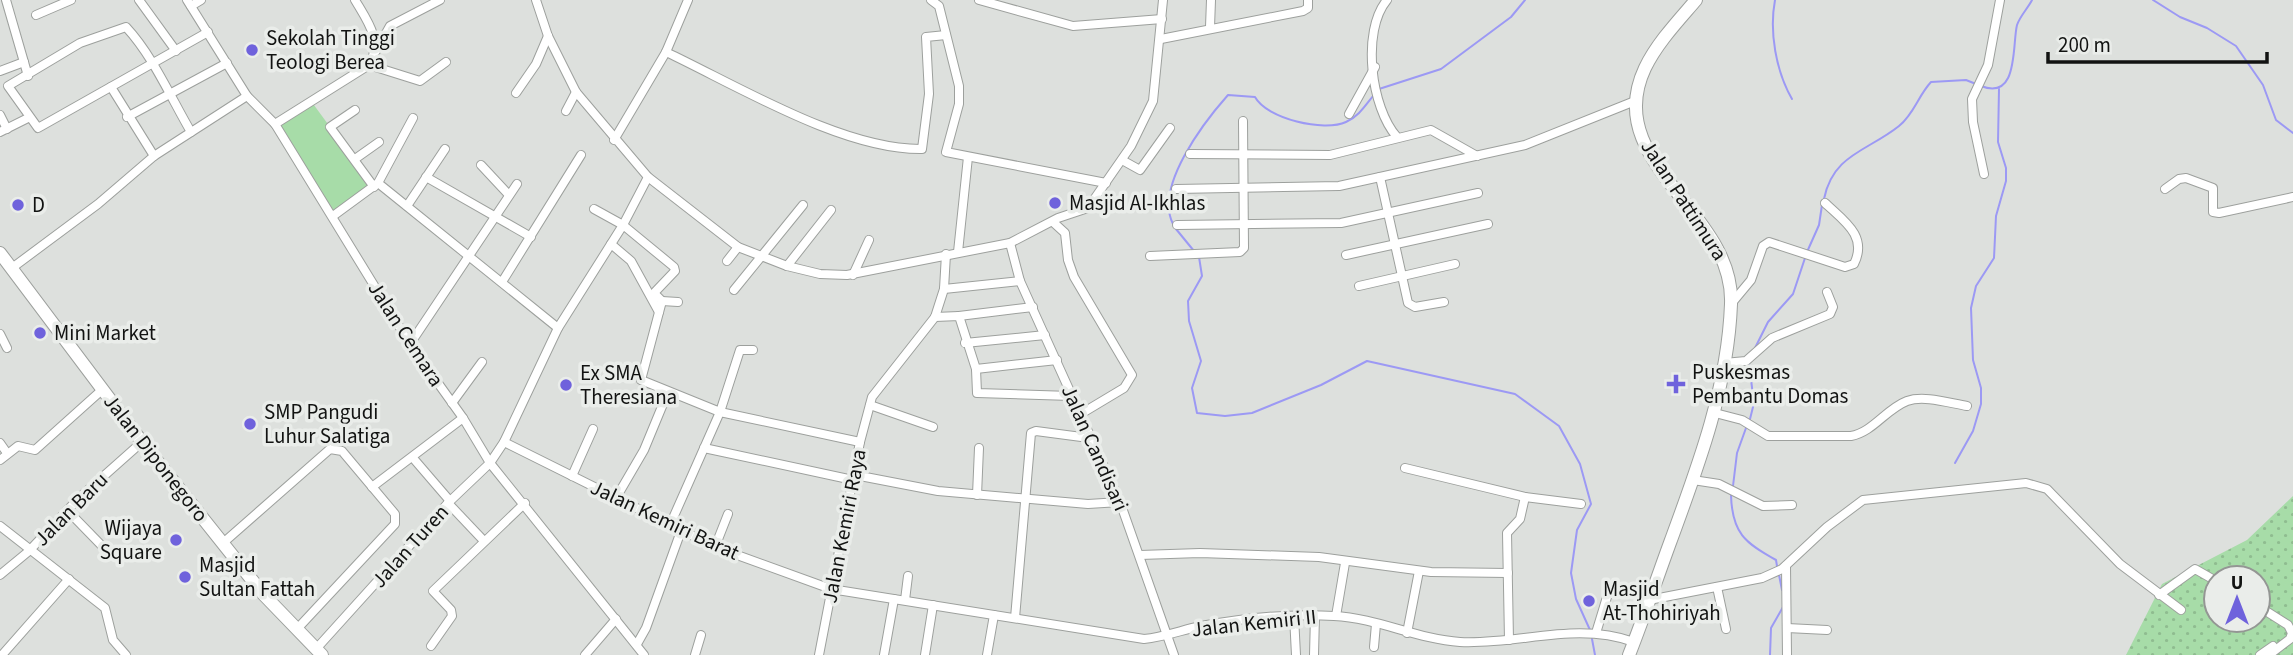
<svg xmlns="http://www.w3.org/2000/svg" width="2293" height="655" viewBox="0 0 2293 655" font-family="'Source Sans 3',sans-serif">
<defs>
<pattern id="park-dots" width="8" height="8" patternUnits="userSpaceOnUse" patternTransform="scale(1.75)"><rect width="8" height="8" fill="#a7dca8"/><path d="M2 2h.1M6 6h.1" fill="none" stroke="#8fbc90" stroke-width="1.8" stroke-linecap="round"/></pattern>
</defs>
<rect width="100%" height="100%" fill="#dde0dd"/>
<!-- grass -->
<polygon fill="#a7dca8" points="311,101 374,187 333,216 275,124"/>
<!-- park -->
<path fill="url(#park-dots)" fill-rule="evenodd" d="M2293,496V655H2126L2162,584L2247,540ZM2216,578H2258V620H2216Z"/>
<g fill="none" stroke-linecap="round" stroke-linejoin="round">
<!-- stream -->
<g stroke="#9c99f4" stroke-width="2">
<path d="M1775,0C1769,32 1776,71 1792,99"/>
<polyline points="2153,0 2180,17 2207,28 2236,46 2263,85 2276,120 2293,133"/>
<path d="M1981,86C2019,101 2012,45 2017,25C2020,16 2028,8 2032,0"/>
<polyline points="1379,89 1441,69 1511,17 1525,0"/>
<path d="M1824,199C1833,154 1868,151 1899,126C1914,114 1918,96 1931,82L1966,80L1976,84"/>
<path d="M1173,224C1154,187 1204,122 1228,95L1255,97C1267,119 1324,132 1346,122C1358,117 1365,106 1373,96"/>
<polyline points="1176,229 1194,251"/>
<polyline points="1807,252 1819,225 1822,205"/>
<polyline points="1199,257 1202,276 1188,301 1189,321 1201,361 1192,388 1197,413 1225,416 1252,413 1321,385 1367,361 1515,394 1559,426 1580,464 1591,504 1577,530 1571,573 1576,599 1590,630"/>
<polyline points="1755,348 1768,322 1793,294 1805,258"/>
<polyline points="1749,364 1754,403 1750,419"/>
<polyline points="1955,463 1973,431 1981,404 1981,388 1973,360 1971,308 1976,286 1994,258 1996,216 2006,181 2006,168 1998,142 1999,89"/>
<polyline points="1733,486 1737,453 1746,428"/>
<path d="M1731,495C1732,533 1745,543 1776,560L1777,566"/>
<polyline points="1779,575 1782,590"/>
<polyline points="1592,639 1595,655"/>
<polyline points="1770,655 1771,628 1783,607"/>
</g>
<defs>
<g id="minor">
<polyline points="6,0 28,76"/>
<polyline points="139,0 176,51"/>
<polyline points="187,0 247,96 275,124 410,344 463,418 490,463 644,655"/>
<polyline points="536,0 548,36 576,92 648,177 738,247 787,266 820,274 847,275 1010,243 1058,218 1088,208 1131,146 1153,101 1163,0"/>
<polyline points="931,0 939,6 959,86 959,104 946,152 1106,183"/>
<polyline points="979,0 1073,26 1162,19"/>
<path d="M1387,0C1361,31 1371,108 1397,137"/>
<polyline points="191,6 201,0"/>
<polyline points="36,15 71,0"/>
<polyline points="1210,27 1211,0"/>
<polyline points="1161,39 1303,11 1308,8 1308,0"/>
<polyline points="376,51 390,26 440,0"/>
<path d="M666,52C738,86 843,150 922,149L929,94L926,37L946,35"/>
<polyline points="369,65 420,81 446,62"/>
<polyline points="0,71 24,62"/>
<polyline points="111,87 154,156"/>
<polyline points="516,93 536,64 548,36"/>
<polyline points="355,110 330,127 374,187"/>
<polyline points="566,111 576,92"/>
<polyline points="1349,114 1375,67"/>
<polyline points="0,115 7,129"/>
<polyline points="127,117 227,63"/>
<path d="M275,124L369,65C383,41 368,22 355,0"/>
<polyline points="0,132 28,118"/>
<path d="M191,132C171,98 153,56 126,27L80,43L8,86L38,128L208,32"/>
<polyline points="614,140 666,52 688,0"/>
<polyline points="1190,154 1330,155 1431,130 1477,156"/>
<polyline points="355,159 379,142"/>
<polyline points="1122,160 1140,170 1170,128"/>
<polyline points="481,165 509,195"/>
<polyline points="1984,174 1973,122 1972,99 1988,65 2000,0"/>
<polyline points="426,177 531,237"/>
<polyline points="1380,177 1408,303 1415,307 1444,302"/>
<polyline points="378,183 558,328"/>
<polyline points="1176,189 1339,186 1525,145 1635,101"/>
<polyline points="2165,189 2179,179 2186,178 2213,188 2213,212 2219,213 2293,197"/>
<polyline points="407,206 445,149"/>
<polyline points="594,209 623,225 674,267 675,271 654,293 662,301 641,380 720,412 860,442"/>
<polyline points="333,216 378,183 413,118"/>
<polyline points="1053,222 1065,233 1068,260 1074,277 1132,375 1124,388 1079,415"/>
<polyline points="1177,225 1341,223 1478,193"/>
<polyline points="1010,243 1020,281 1120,502 1174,655"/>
<polyline points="611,244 631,261 659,312"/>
<polyline points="958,252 968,157"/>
<polyline points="1346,255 1488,224"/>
<polyline points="1150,256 1240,252 1244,248 1243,121"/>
<polyline points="727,261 738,247"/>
<polyline points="787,266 831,210"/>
<polyline points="12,268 98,204 154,156 247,96"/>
<polyline points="853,275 869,240"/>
<polyline points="502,282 581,155"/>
<polyline points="1359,286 1455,264"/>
<polyline points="944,289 1020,281"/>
<polyline points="734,290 803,205"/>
<polyline points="662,301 678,302"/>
<path d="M1731,304L1751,280L1763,246L1769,242L1845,267L1854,264C1868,236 1844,221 1825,203"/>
<polyline points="959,316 1033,307"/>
<polyline points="935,317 959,316 976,369 977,393 1071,396"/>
<polyline points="0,334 7,348"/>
<polyline points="965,343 1045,335"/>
<polyline points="410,344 517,184"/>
<polyline points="1724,363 1746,361 1772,338 1830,314 1833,307 1827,292"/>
<polyline points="976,369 1057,360"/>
<polyline points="452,403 482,362"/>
<polyline points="870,405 933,427"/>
<path d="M1715,413L1742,420L1768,436H1851C1873,432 1886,409 1907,401C1924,395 1949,403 1967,406"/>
<path d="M504,442L715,547L831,589L1144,639C1164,637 1182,630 1201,626C1245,618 1291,613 1334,616C1377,618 1417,639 1460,642C1520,645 1575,621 1634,642"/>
<polyline points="0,443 7,453"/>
<polyline points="704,448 853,480"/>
<polyline points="413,458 450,501"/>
<polyline points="0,460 18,446 35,450 103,389"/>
<polyline points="1405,468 1525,497 1581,504"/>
<polyline points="855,475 938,491 1088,504 1120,502"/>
<polyline points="572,476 593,429"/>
<polyline points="1693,480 1719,484 1763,506 1792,505"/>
<polyline points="372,487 463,418"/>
<polyline points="977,495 979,448"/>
<polyline points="616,498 644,450 668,392"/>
<polyline points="448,503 484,541"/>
<polyline points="67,510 105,549"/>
<polyline points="670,525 720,412 740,350 753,350"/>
<polyline points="0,526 105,608 113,640 126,655"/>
<polyline points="223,543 330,449 342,451 395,514 395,524 297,629"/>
<polyline points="715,547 728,514"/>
<polyline points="1140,555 1200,553 1319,557 1431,572 1508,573"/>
<polyline points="1786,566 1787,655"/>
<polyline points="0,575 29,551 79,498 142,442"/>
<polyline points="1717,587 1726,629"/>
<polyline points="2159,595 2195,569 2216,581"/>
<polyline points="905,600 908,576"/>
<polyline points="1649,600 1762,578 1782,569 1827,527 1863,500 2026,483 2047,489 2120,564 2181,610"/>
<polyline points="2258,606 2288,625 2292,633 2290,639 2269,655"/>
<polyline points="1294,616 1296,655"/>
<polyline points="1336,616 1345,563"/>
<polyline points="1015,618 1031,433 1036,431 1089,438"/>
<polyline points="1787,628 1827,630"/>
<polyline points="1407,633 1419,571"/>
<polyline points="1596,633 1607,597"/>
<polyline points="1509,640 1507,533 1520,519 1525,497"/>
<polyline points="637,644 646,628 681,531"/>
<polyline points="431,646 452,616 451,610 433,591 525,503"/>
<polyline points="1374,647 1376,624"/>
<polyline points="316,649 448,503 490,463 504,442 558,328 623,225 648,177"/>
<polyline points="2,655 69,579"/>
<polyline points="585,655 616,619"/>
<polyline points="695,655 701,635"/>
<polyline points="819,655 860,442 872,397 935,317 944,289 946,254"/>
<polyline points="884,655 894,599"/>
<polyline points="925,655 933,605"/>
<polyline points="987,655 994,615"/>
<polyline points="1314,655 1315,615"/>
<polyline points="2260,655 2273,646"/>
</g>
<g id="primary">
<polyline points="0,253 142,442 264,595 322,655"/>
<path d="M1629,655C1644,617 1657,578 1671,540C1699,464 1728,386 1731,304C1735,211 1600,163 1645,68C1657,43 1678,21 1696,0"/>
</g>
</defs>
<!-- minor casing -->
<use href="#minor" stroke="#9da09d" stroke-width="10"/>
<!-- primary casing -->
<use href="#primary" stroke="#9da09d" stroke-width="14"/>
<!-- minor -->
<use href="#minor" stroke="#fff" stroke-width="8"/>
<!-- primary -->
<use href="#primary" stroke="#fff" stroke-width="12"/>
</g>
<!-- markers -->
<g fill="#6f62dc" stroke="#eaedea" stroke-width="2.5">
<circle cx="252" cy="50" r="7"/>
<circle cx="1055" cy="203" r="7"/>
<circle cx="18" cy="205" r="7"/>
<circle cx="40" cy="333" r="7"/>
<path d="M1672.5 373.5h7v7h7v7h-7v7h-7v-7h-7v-7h7z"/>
<circle cx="566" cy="385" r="7"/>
<circle cx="250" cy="424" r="7"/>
<circle cx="176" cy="540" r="7"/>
<circle cx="185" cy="577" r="7"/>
<circle cx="1589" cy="601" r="7"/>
</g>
<g text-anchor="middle" stroke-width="7" stroke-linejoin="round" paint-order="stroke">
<!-- poi labels -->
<g font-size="21" fill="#121312" stroke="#eaedea" text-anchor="start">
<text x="266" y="45">Sekolah Tinggi<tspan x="266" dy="24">Teologi Berea</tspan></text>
<text x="1069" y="210">Masjid Al-Ikhlas</text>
<text x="32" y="212">D</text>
<text x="54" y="340">Mini Market</text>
<text x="1692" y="379">Puskesmas<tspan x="1692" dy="24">Pembantu Domas</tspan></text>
<text x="580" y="380">Ex SMA<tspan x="580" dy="24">Theresiana</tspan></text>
<text x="264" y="419">SMP Pangudi<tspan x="264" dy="24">Luhur Salatiga</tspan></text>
<text x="162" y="535" text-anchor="end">Wijaya<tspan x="162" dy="24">Square</tspan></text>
<text x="199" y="572">Masjid<tspan x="199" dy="24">Sultan Fattah</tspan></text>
<text x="1603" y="596">Masjid<tspan x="1603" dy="24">At-Thohiriyah</tspan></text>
</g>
<!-- street labels -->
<g font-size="21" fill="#121312" stroke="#eaedea">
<text transform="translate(1684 200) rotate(57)" y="7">Jalan Pattimura</text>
<text transform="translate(406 334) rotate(57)" y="7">Jalan Cemara</text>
<text transform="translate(1095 448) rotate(66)" y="7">Jalan Candisari</text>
<text transform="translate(156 458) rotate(52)" y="7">Jalan Diponegoro</text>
<text transform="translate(71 509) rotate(-45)" y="7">Jalan Baru</text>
<text transform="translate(665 520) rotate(25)" y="7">Jalan Kemiri Barat</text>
<text transform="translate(844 526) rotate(-79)" y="7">Jalan Kemiri Raya</text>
<text transform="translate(410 546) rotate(-48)" y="7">Jalan Turen</text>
<text transform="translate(1254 623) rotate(-6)" y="7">Jalan Kemiri II</text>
</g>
</g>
<!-- north arrow -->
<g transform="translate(2237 599)"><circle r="33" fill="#eaedea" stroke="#949694" stroke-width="2"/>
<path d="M0-5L12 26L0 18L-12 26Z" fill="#6f62dc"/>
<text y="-10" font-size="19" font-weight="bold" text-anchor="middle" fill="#121312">U</text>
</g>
<!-- scale -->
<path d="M2048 52v10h219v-10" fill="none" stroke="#121312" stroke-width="3.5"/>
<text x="2058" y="52" font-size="21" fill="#121312" stroke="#eaedea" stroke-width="5" paint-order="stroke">200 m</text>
</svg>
